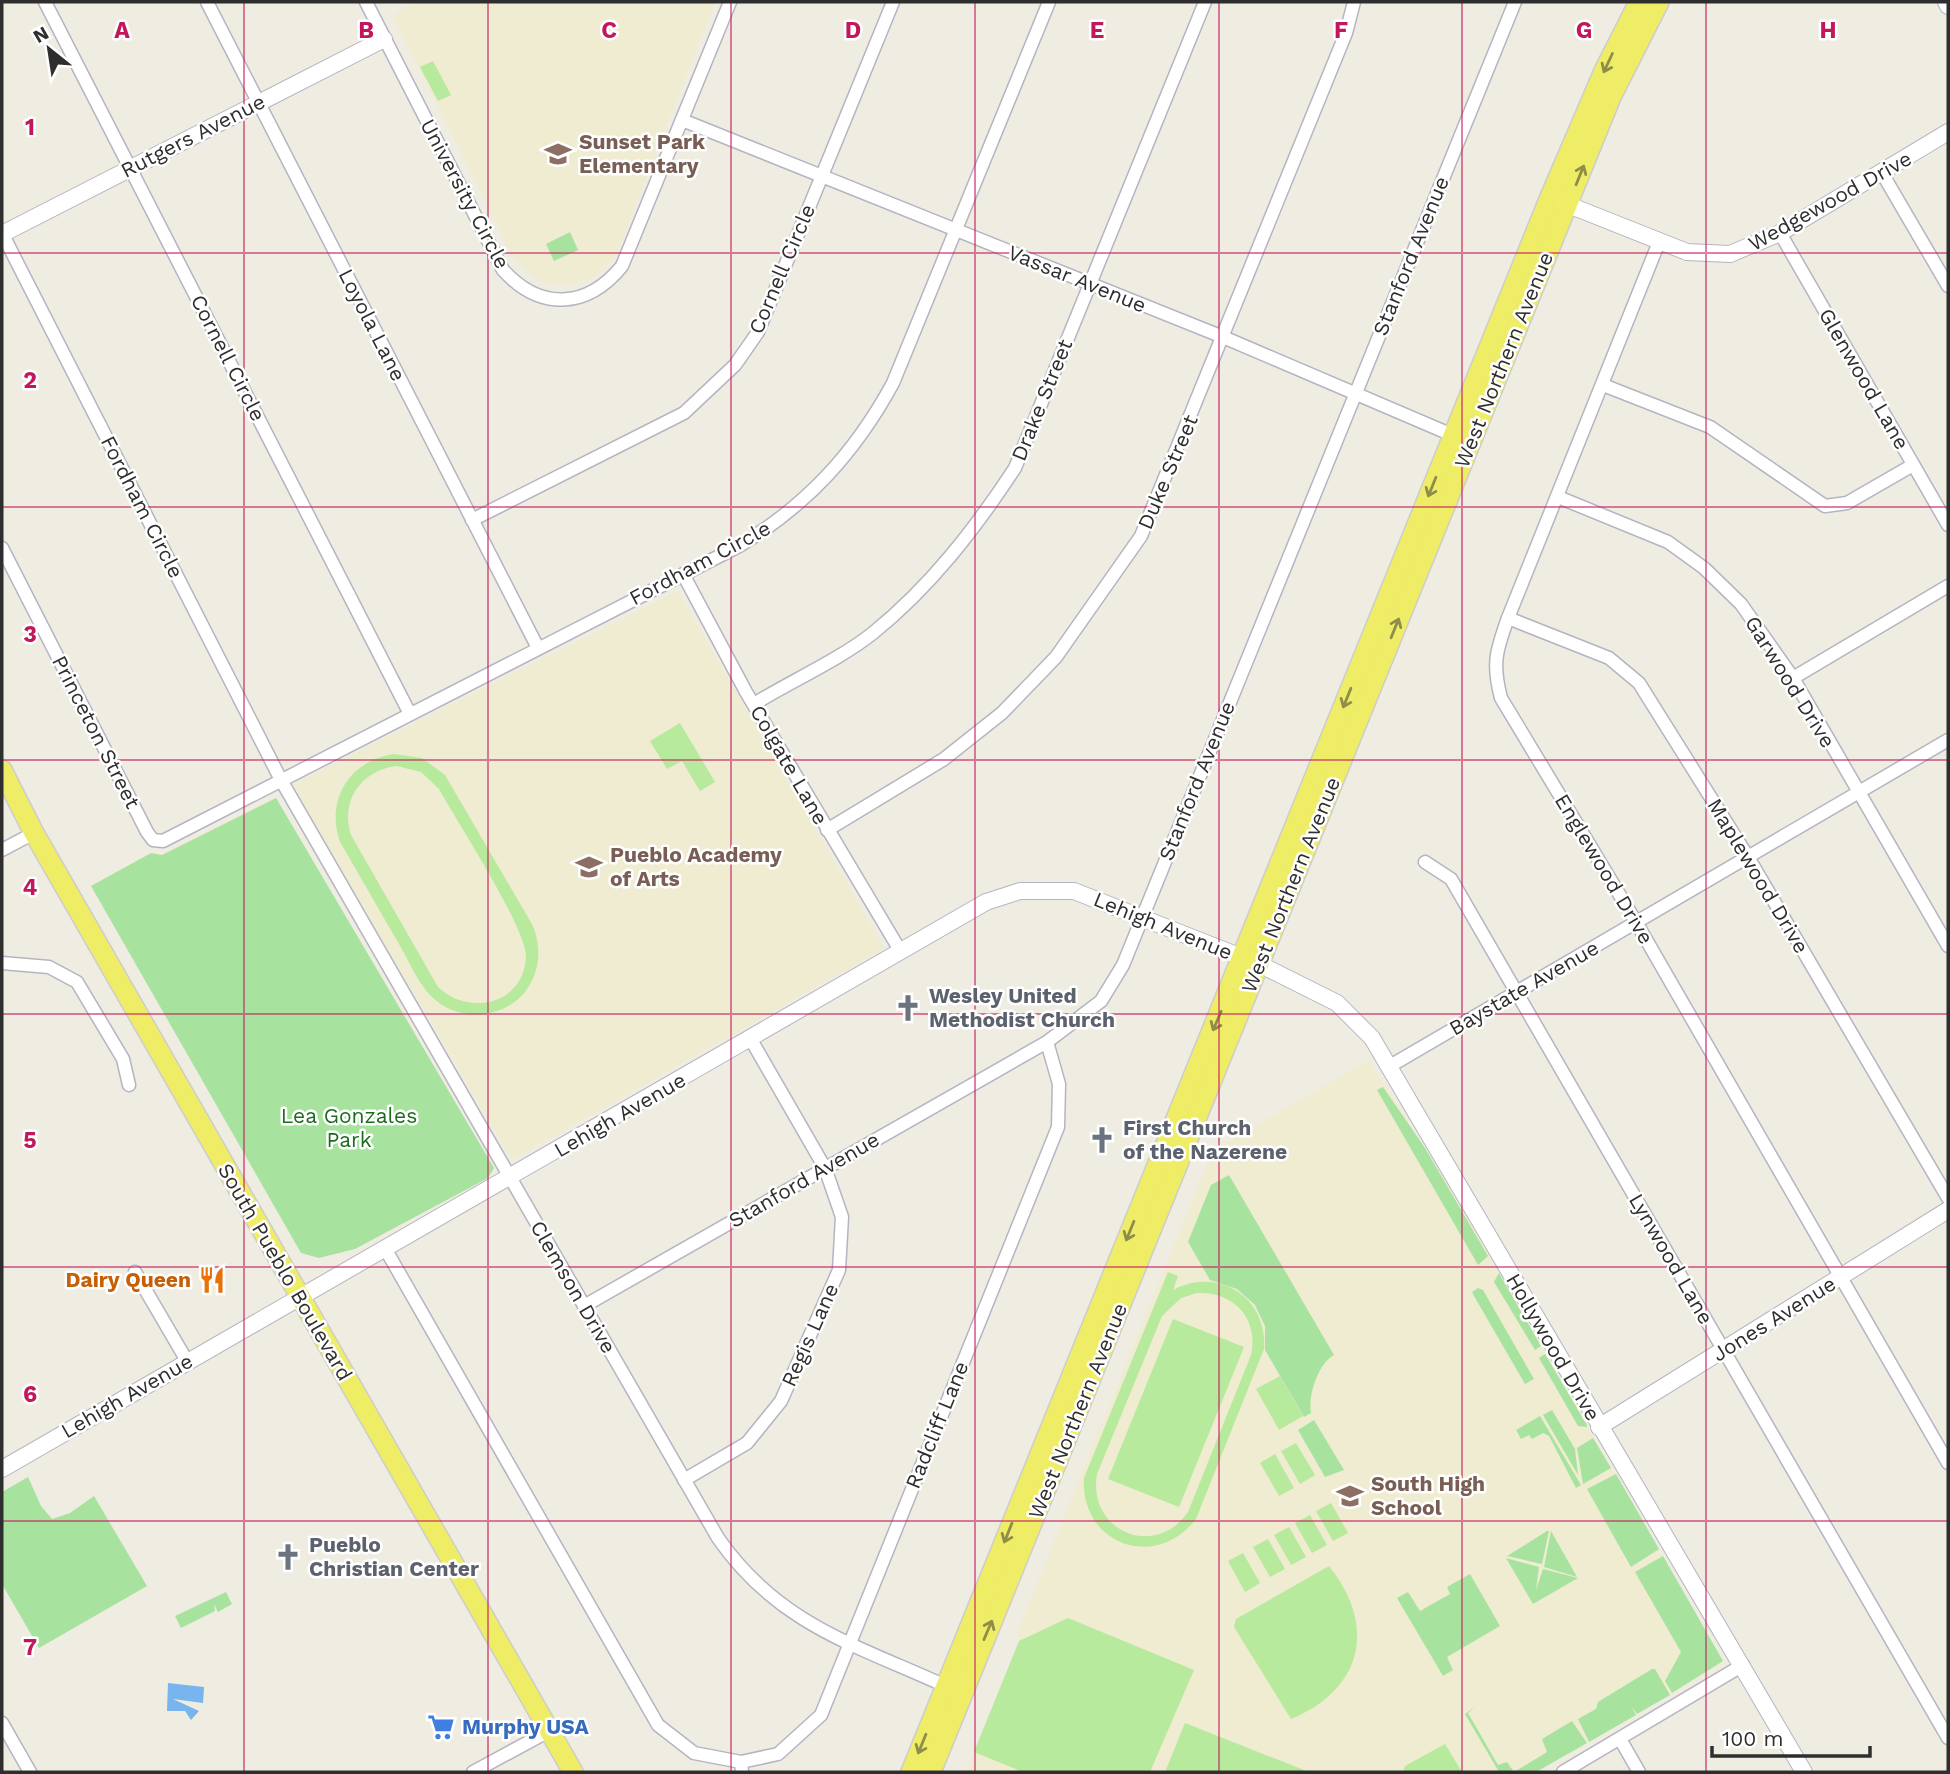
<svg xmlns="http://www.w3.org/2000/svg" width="1950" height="1774" viewBox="0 0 1950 1774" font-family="'Work Sans',sans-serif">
<rect width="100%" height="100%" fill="#efece1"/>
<!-- education -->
<g fill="#efecd2">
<polygon points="414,2 715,2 615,258 599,274 570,286 551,285 537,279 514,258 393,16"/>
<polygon points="678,591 884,948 512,1160 292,785"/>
<polygon points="1369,1060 1449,1187 1722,1659 1722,1664 1536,1772 966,1772 1019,1641 1017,1633 1213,1150"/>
</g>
<!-- green -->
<g fill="#a7e39f">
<polygon points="570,232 578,250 554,261 546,244"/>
<polygon points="276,798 494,1168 488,1178 355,1249 319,1258 301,1253 91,886 151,853 162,855"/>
<polygon points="1383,1087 1425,1148 1488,1256 1478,1265 1377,1090"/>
<path d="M1229,1175L1334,1355C1318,1364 1308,1395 1311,1413L1304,1417L1265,1350V1326L1255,1305L1237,1289L1210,1280L1188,1242L1211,1185Z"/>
<polygon points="1499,1273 1541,1346 1535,1350 1494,1282"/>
<polygon points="1478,1288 1483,1290 1534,1379 1525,1384 1474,1296 1472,1292"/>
<polygon points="1545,1354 1587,1425 1587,1427 1578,1426 1539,1358"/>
<polygon points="1552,1410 1575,1449 1578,1475 1543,1415"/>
<polygon points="1540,1416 1581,1485 1576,1488 1549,1436 1543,1433 1532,1439 1529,1435 1521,1439 1516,1430"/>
<polygon points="1314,1420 1344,1470 1325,1477 1298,1430"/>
<polygon points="1593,1438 1611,1468 1583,1484 1577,1448"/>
<polygon points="1616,1474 1659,1549 1631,1567 1587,1489"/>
<polygon points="28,1477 41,1506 52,1519 70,1513 94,1496 147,1586 39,1648 2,1584 2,1492"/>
<polygon points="1547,1531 1549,1531 1542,1564 1507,1556"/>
<polygon points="1551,1531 1577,1577 1544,1567"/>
<polygon points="1663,1556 1723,1661 1672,1693 1665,1681 1681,1652 1635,1572"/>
<polygon points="1506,1558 1539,1567 1536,1590 1543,1569 1578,1578 1533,1604"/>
<polygon points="1470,1574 1500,1626 1447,1657 1453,1670 1443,1676 1397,1598 1408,1592 1420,1611 1450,1594 1447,1587"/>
<polygon points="226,1592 232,1604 218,1612 214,1604 215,1611 181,1628 175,1616"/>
<polygon points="1652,1669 1655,1669 1670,1695 1637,1714 1631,1706 1636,1715 1589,1742 1578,1719 1596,1709 1598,1702"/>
<polygon points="1475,1707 1468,1713 1498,1765 1507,1762 1514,1772 1547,1752 1542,1739 1572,1721 1587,1743 1536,1772 1499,1772 1465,1714"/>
</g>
<!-- pitch -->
<g fill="#b7ea9c" fill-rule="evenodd">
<polygon points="433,61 451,95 438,101 420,67"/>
<polygon points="680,723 715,782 700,791 682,761 667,769 650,741"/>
<path d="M394,754L422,758L445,775L533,926C542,949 540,972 525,992C501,1021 455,1022 430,995C417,981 409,961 399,944C379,910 360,876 340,842C325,800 350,760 394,754ZM397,766L421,772L439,789C456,820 527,929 526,957C524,1004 469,1017 438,987L351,835C340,801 361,770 397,766Z"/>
<path d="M1168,1272L1178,1276L1173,1290C1218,1266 1268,1297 1264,1349L1196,1519C1155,1572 1080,1544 1084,1478ZM1197,1293C1234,1291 1259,1319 1251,1355L1188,1512C1155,1560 1087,1531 1097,1474L1162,1316L1181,1298Z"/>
<polygon points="1173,1319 1244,1347 1179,1507 1108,1479"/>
<polygon points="1280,1376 1303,1416 1279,1430 1256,1389"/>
<polygon points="1296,1443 1315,1475 1300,1484 1281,1451"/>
<polygon points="1275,1454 1294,1488 1279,1496 1260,1463"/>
<polygon points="1331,1503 1348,1533 1333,1541 1316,1511"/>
<polygon points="1310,1515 1327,1545 1312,1553 1295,1523"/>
<polygon points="1289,1527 1306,1557 1291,1565 1274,1535"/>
<polygon points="1268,1539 1285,1569 1270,1577 1253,1547"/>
<polygon points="1243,1553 1260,1583 1245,1592 1228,1561"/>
<path d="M1329,1566C1377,1626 1363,1689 1291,1719L1234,1627L1236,1619Z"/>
<polygon points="1068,1618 1194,1670 1150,1772 1023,1772 974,1752 1019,1641"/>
<polygon points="1185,1723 1309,1772 1165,1772"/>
<polygon points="1445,1744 1462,1772 1403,1772 1405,1766"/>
</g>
<!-- water -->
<polygon fill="#78b4ed" points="168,1683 204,1687 203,1703 173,1699 199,1711 191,1720 185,1711 167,1711"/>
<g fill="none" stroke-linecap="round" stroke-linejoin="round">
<defs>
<g id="minor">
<polyline points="45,2 410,714"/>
<polyline points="207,2 538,648"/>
<path d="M366,2L503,270C540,311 587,309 622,266L730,2"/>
<polyline points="682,120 1223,337 1457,437"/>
<polyline points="1882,173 1948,286"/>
<path d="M2,233L281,780L718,1538C780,1627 860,1646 952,1689"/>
<polyline points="1780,233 1948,525"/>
<path d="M1659,242L1508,618C1496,651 1492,664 1501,698L1636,922L1948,1463"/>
<polyline points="1603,385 1710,427 1825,506 1847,503 1913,465"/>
<polyline points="1558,497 1668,542 1704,568 1741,604 1793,678 1948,946"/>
<polyline points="472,520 684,413 735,365 758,332 893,2"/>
<path d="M2,548L147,832L153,840L163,841L739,546C807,505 855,453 893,383L1049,2"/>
<polyline points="683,574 746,692 901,952"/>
<polyline points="1508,618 1609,658 1639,683 1748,857 1948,1198"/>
<polyline points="1793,678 1948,586"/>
<path d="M754,704C791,681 839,660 873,633C930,587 975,529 1015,468L1205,2"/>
<polyline points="827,830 944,759 1002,713 1056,657 1141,536 1346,33 1354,2"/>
<polyline points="2,850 34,833"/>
<polyline points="1425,862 1451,879 1948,1738"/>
<polyline points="2,963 49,967 77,982 123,1059 129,1085"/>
<polyline points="1390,1066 1948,740"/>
<polyline points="386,1250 658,1725 694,1753 741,1762"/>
<polyline points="135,1272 187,1361"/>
<polyline points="584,1306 1047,1042 1101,1001 1123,965 1515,2"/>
<polyline points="684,1480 747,1443 781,1401 839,1270 842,1217 825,1168 750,1038"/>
<polyline points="2,1723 30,1772"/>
<polyline points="1620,1739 1639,1772"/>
<polyline points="473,1772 549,1731"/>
<polyline points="742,1772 741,1762 778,1754 821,1715 1058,1127 1059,1084 1047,1042"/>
<polyline points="1563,1772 1743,1665"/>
</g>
<g id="tertiary">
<polyline points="1946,2 1948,6"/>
<polyline points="1556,200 1687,252 1730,254 1780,233 1948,132"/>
<polyline points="2,234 384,39"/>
<polyline points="1599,1427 1948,1210"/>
<polyline points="2,1469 986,902 1020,891 1074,891 1259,964 1337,1003 1372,1038 1804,1772"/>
</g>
<g id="primary">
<polyline points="2,770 34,833 573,1772"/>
<polyline points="911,1772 1550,197 1604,71 1639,2"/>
<polyline points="931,1772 1611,97 1659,2"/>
</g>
</defs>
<!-- minor casing -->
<use href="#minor" stroke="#b5b4c1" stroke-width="15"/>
<!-- tertiary casing -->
<use href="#tertiary" stroke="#b5b4c1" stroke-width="18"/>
<!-- primary casing -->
<use href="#primary" stroke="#cdcdcd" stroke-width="22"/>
<!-- minor -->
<use href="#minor" stroke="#fff" stroke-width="12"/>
<!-- tertiary -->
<use href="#tertiary" stroke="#fff" stroke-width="16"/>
<!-- primary -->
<use href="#primary" stroke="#efed66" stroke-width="19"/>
</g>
<!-- one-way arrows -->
<defs><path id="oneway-shaft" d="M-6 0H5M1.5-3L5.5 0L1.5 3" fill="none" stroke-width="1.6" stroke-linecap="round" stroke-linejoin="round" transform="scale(1.75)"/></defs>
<g stroke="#8e8e4a">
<use href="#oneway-shaft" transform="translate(1608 63) rotate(115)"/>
<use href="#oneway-shaft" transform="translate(1580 175) rotate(-68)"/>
<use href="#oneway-shaft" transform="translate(1432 487) rotate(112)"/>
<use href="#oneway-shaft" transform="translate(1395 628) rotate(-68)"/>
<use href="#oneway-shaft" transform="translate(1347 698) rotate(112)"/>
<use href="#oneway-shaft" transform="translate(1217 1021) rotate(113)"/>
<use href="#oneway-shaft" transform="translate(1130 1231) rotate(112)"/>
<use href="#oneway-shaft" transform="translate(1008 1533) rotate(112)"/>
<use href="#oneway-shaft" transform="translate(988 1630) rotate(-67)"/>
<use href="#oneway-shaft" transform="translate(922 1744) rotate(112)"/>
</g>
<!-- grid -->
<path fill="none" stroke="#c2185b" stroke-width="2" stroke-opacity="0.55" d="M244,2V1772M488,2V1772M731,2V1772M975,2V1772M1219,2V1772M1462,2V1772M1706,2V1772M2,253H1948M2,507H1948M2,760H1948M2,1014H1948M2,1267H1948M2,1521H1948"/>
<!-- icons -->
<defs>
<symbol id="school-bare" viewBox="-9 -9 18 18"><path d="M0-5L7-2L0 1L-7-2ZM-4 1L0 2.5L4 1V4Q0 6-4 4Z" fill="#8d6e63" stroke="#fff" stroke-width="2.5" paint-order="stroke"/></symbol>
<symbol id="church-bare" viewBox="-9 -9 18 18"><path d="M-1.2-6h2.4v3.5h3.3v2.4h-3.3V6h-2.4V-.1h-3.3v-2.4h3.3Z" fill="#6b7280" stroke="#fff" stroke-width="2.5" paint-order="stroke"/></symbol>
<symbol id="restaurant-bare" viewBox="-9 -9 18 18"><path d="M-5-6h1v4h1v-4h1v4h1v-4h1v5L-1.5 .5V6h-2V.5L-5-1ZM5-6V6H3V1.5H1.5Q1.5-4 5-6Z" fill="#e8710a" stroke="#fff" stroke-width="2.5" paint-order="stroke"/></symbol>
<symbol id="supermarket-bare" viewBox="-9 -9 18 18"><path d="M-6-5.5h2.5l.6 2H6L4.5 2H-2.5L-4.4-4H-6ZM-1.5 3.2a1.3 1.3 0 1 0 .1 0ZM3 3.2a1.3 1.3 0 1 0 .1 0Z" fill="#3f7fe0" stroke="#fff" stroke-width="2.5" paint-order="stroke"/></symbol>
</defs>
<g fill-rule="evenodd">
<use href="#school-bare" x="539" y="135" width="38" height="38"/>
<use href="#school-bare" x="570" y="848" width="38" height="38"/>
<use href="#church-bare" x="889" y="989" width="38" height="38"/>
<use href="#church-bare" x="1083" y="1121" width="38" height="38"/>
<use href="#restaurant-bare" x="193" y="1261" width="38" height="38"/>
<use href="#school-bare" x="1331" y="1477" width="38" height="38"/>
<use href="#church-bare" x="269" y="1538" width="38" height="38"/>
<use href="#supermarket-bare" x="422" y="1708" width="38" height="38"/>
</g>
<g text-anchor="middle" stroke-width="5" stroke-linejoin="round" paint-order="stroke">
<!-- street labels -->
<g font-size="21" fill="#2e2e2e" stroke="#fff">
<text transform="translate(193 136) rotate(-27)" y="7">Rutgers Avenue</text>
<text transform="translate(465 194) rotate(62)" y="7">University Circle</text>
<text transform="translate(1830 201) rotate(-29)" y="7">Wedgewood Drive</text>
<text transform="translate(1411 256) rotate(-68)" y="7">Stanford Avenue</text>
<text transform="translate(782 269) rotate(-67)" y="7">Cornell Circle</text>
<text transform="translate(1077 279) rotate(22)" y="7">Vassar Avenue</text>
<text transform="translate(372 325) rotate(63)" y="7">Loyola Lane</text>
<text transform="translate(228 358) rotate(63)" y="7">Cornell Circle</text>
<text transform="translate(1504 360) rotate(-68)" y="7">West Northern Avenue</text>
<text transform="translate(1864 379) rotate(60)" y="7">Glenwood Lane</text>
<text transform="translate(1042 400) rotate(-68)" y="7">Drake Street</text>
<text transform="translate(1168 472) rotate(-67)" y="7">Duke Street</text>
<text transform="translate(142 507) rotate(63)" y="7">Fordham Circle</text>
<text transform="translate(700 563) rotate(-28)" y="7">Fordham Circle</text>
<text transform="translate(1790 682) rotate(58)" y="7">Garwood Drive</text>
<text transform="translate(96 732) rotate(63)" y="7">Princeton Street</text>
<text transform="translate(789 765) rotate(60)" y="7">Colgate Lane</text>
<text transform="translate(1197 781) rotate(-68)" y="7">Stanford Avenue</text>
<text transform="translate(1604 869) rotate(59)" y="7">Englewood Drive</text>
<text transform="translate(1758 876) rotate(59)" y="7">Maplewood Drive</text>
<text transform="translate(1291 885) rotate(-68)" y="7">West Northern Avenue</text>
<text transform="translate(1163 926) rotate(22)" y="7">Lehigh Avenue</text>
<text transform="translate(1524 988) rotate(-30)" y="7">Baystate Avenue</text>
<text transform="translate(620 1115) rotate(-30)" y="7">Lehigh Avenue</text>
<text transform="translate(804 1180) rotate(-30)" y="7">Stanford Avenue</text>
<text transform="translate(1671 1259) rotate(60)" y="7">Lynwood Lane</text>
<text transform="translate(285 1272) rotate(60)" y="7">South Pueblo Boulevard</text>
<text transform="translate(573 1287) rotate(60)" y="7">Clemson Drive</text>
<text transform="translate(1774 1319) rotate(-32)" y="7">Jones Avenue</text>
<text transform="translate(810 1335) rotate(-66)" y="7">Regis Lane</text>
<text transform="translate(1553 1347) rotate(60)" y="7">Hollywood Drive</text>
<text transform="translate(127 1396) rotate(-30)" y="7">Lehigh Avenue</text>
<text transform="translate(1078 1411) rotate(-68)" y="7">West Northern Avenue</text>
<text transform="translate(937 1425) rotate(-68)" y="7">Radcliff Lane</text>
</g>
<!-- education labels -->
<g font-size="21" font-weight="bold" fill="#785e54" stroke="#fff" text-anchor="start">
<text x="579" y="149">Sunset Park<tspan x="579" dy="24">Elementary</tspan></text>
<text x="610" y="862">Pueblo Academy<tspan x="610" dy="24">of Arts</tspan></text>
<text x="1371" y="1491">South High<tspan x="1371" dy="24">School</tspan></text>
</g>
<!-- worship labels -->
<g font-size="21" font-weight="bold" fill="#5b616d" stroke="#fff" text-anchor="start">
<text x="929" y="1003">Wesley United<tspan x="929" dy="24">Methodist Church</tspan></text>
<text x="1123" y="1135">First Church<tspan x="1123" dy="24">of the Nazerene</tspan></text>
<text x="309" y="1552">Pueblo<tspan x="309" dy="24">Christian Center</tspan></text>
</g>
<!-- park labels -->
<g font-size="21" fill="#1d6c1e" stroke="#fff">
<text x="349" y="1123">Lea Gonzales<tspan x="349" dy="24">Park</tspan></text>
</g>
<!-- food labels -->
<g font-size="21" font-weight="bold" fill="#c56008" stroke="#fff" text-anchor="end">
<text x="191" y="1287">Dairy Queen</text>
</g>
<!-- shop labels -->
<g font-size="21" font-weight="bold" fill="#366cbe" stroke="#fff" text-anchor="start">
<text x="462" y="1734">Murphy USA</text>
</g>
</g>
<g font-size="23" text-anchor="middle" font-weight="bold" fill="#c2185b" stroke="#fff" stroke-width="5" stroke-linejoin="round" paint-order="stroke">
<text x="122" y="38">A</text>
<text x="366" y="38">B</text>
<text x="609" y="38">C</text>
<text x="853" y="38">D</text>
<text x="1097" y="38">E</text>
<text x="1341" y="38">F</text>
<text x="1584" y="38">G</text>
<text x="1828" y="38">H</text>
<text x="30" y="135">1</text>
<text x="30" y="388">2</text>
<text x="30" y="642">3</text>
<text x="30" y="895">4</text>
<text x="30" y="1148">5</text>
<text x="30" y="1402">6</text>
<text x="30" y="1655">7</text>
</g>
<!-- border -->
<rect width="1950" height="1774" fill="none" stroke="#2e2e2e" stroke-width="7"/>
<!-- north arrow -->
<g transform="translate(49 49) rotate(330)" stroke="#ffffff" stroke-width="5" paint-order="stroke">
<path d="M0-5L12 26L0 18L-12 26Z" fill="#2e2e2e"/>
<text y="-10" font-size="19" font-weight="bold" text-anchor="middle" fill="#2e2e2e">N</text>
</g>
<!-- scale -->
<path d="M1712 1746v10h158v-10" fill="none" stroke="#2e2e2e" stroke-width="3.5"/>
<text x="1722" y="1746" font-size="21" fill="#2e2e2e" stroke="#ffffff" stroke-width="5" paint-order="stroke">100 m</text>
</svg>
